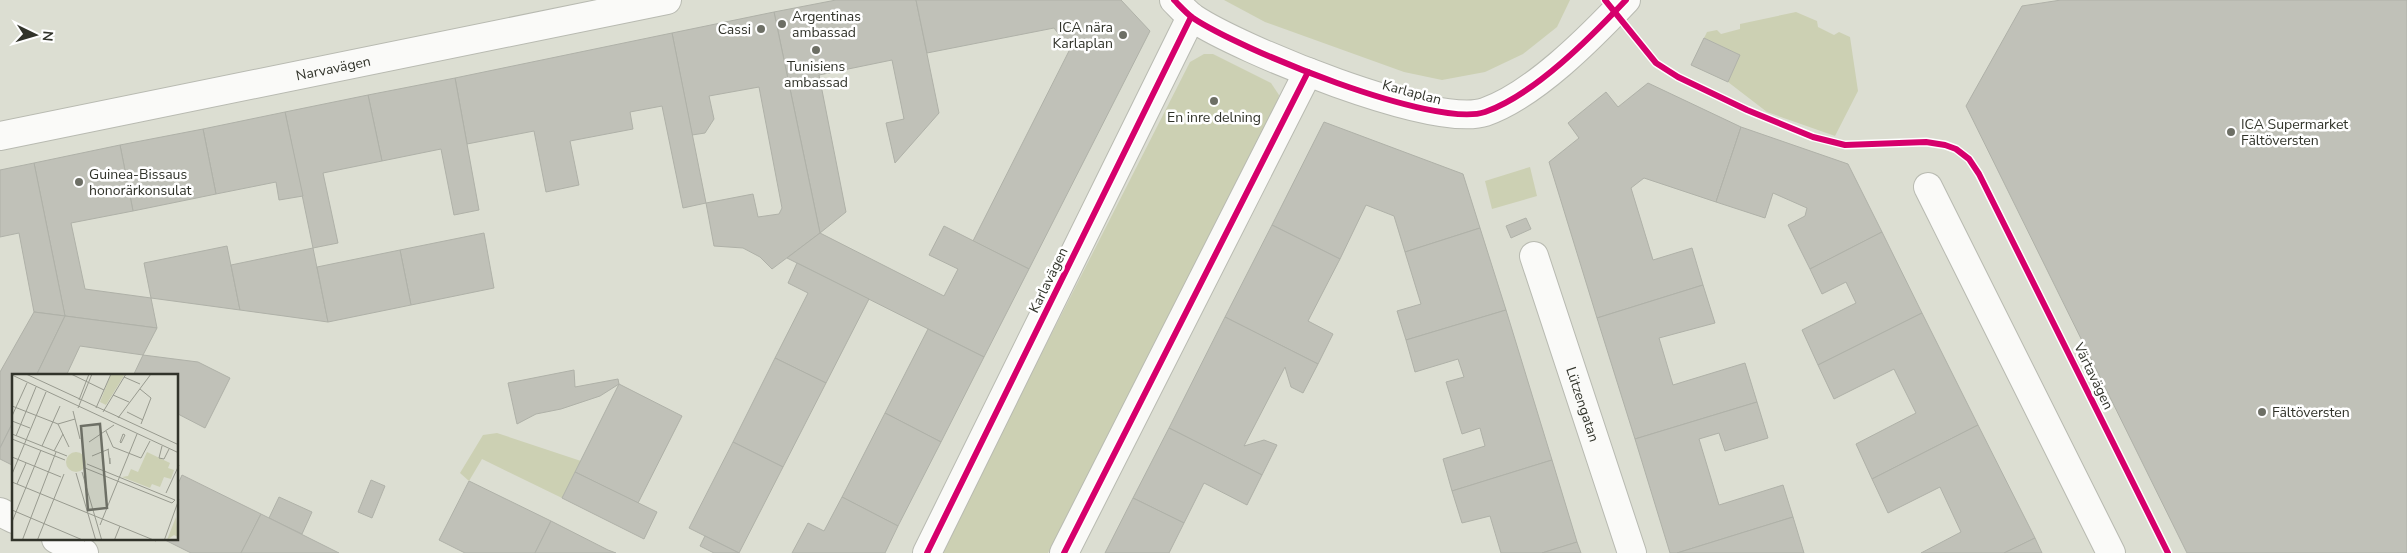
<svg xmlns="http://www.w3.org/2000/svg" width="2407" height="553" viewBox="0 0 2407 553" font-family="'Nunito Sans',sans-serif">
<rect width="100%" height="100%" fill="#dcded2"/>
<!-- green -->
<g fill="#ccd0b3">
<polygon points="1224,0 1570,0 1557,27 1523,54 1485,72 1442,80 1404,72 1265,22"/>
<polygon points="1796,12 1817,21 1818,27 1834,35 1839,32 1850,37 1858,91 1835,136 1767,112 1728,82 1740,55 1704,38 1707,32 1717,30 1721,34 1740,29 1740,24"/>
<polygon points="1204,54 1213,54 1271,83 1279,95 1278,102 1048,553 940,553 1190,62"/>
<polygon points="1530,167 1537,196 1492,209 1485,181"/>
<polygon points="497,433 581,461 562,498 482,459 469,481 460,473 483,435"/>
</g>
<!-- building -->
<g fill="#c0c1b8" stroke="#afb1a8">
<polygon points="836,0 916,0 939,113 895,163 886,123 904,119 892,60 819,75 846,212 820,233 774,12"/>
<polygon points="916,0 1121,0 1150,31 1029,269 973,241 1070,49 1054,28 927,53"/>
<polygon points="2061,0 2407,0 2407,553 2187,553 1966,106 2022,6"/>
<polygon points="774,12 820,233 772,269 760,257 743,248 714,246 706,203 753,194 758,217 779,214 782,208 759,87 709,96 714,119 705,133 692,135 672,33"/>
<polygon points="672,33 706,203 683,208 662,106 630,112 633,129 570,141 579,185 546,192 534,131 467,144 455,78"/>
<polygon points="1704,38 1740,55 1728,82 1691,65"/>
<polygon points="455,78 479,210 454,215 441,149 382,161 368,95"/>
<polygon points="1648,83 1741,127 1716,202 1644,178 1631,188 1653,260 1692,248 1703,285 1597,318 1549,162 1579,138 1568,123 1606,92 1618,107"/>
<polygon points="368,95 382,161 323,173 338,243 313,248 285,112"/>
<polygon points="285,112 303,196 279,200 276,182 216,194 203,129"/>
<polygon points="1324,122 1463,174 1480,228 1405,252 1394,216 1366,205 1340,259 1272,225"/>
<polygon points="1741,127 1848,164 1882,232 1810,269 1788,225 1805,216 1807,208 1773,193 1765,218 1716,202"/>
<polygon points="203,129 216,194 133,211 120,145"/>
<polygon points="120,145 133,211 71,223 85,289 151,298 157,328 65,316 34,163"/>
<polygon points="34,163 65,316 34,312 19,233 0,237 0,170"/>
<polygon points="1526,218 1531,229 1511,238 1506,226"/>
<polygon points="1272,225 1340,259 1308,321 1333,334 1318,364 1225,317"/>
<polygon points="944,226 1029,269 984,357 787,258 820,233 944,296 958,269 929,255"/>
<polygon points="1480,228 1506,310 1406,340 1397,311 1421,304 1405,252"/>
<polygon points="1882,232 1922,313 1818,365 1802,330 1856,303 1846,282 1822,294 1810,269"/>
<polygon points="484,233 494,288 411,305 400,250"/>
<polygon points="227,246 240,310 151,298 144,263"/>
<polygon points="313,248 328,322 240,310 231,265"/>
<polygon points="400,250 411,305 328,322 317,267"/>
<polygon points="797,263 869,299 826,383 775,358 808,293 788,283"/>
<polygon points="1703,285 1715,323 1659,338 1673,385 1745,363 1757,402 1635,439 1597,318"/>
<polygon points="1506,310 1552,460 1452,491 1443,459 1485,446 1480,428 1462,434 1446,382 1464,377 1458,359 1415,372 1406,340"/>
<polygon points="34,312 65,316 36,376 14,376 14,420 0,448 0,372"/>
<polygon points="1922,313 1978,425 1872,479 1856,444 1916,413 1894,369 1834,399 1818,365"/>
<polygon points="65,316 157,328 143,355 80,346 66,376 36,376"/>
<polygon points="1225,317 1318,364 1303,393 1291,387 1285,367 1244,446 1264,440 1277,445 1262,475 1169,428"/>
<polygon points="928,329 984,357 941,442 885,413"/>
<polygon points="143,355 198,362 230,378 205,428 178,414 178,376 133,376"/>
<polygon points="775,358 826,383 783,467 733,442"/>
<polygon points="574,370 575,387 618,379 619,384 600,396 561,409 536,414 517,424 508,383"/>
<polygon points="619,384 682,416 638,503 575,472"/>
<polygon points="1757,402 1768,438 1725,451 1719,433 1699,439 1719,505 1783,485 1793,517 1677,553 1670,553 1635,439"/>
<polygon points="885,413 941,442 898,526 842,497"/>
<polygon points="14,420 14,466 0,459 0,448"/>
<polygon points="1978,425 2035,538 2004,553 1921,553 1961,532 1940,487 1888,513 1872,479"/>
<polygon points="1169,428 1262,475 1247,505 1204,483 1184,523 1133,498"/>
<polygon points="733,442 783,467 739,553 689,528"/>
<polygon points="1552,460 1577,542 1542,553 1501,553 1490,516 1462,523 1452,491"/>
<polygon points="575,472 657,512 644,539 562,498"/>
<polygon points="182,475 261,514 241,553 191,553 163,539 178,539 178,484"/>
<polygon points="371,480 385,486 372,518 358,512"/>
<polygon points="469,481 551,521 535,553 465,553 439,540"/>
<polygon points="279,497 312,512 302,534 269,518"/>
<polygon points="842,497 898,526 885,553 792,553 808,523 824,531"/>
<polygon points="1133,498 1184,523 1169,553 1105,553"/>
<polygon points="261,514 339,553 241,553"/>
<polygon points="1793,517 1804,553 1677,553"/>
<polygon points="551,521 608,550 616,553 535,553"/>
<polygon points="705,536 739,553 714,553 700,546"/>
<polygon points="2035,538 2042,553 2004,553"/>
<polygon points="1577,542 1581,553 1542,553"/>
</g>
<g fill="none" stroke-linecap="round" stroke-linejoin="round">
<defs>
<g id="minor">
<polyline points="1928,187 2111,553"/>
<path id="s1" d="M1534,256L1632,553"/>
<polyline points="0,512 14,519"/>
<polyline points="56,539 84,553"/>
<polyline points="927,553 1191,17"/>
<polyline points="1064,553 1308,72"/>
</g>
<g id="tertiary">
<path d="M1174,0C1180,6 1186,13 1193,18C1239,49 1434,129 1485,112C1534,95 1591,37 1626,0"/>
<path id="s2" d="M0,136L667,0"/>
</g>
</defs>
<!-- minor casing -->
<use href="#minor" stroke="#b8bab1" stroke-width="30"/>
<!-- tertiary casing -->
<use href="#tertiary" stroke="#b8bab1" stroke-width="30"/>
<!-- minor -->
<use href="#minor" stroke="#fafaf8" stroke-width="28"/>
<!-- tertiary -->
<use href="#tertiary" stroke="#fafaf8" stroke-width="28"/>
<defs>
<g id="cycleway">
<path d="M1174,0C1180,6 1186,13 1193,18C1239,49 1434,129 1485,112C1534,95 1591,37 1626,0"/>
<polyline points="1605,0 1656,63 1678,77 1747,110 1813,137 1845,145 1926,142 1945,145 1956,149 1969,159 1979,174 2168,553"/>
<polyline points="927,553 1191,17"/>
<polyline points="1064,553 1308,72"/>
</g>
</defs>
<!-- cycleway casing -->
<use href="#cycleway" stroke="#fff" stroke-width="9"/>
<!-- cycleway -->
<use href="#cycleway" stroke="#d6006c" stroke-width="6"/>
</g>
<!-- markers -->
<g fill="#6d6f65" stroke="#fff" stroke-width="2">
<circle cx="782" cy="24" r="5"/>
<circle cx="761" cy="29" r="5"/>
<circle cx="1123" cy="35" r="5"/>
<circle cx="816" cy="50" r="5"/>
<circle cx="1214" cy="101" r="5"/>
<circle cx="2231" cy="132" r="5"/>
<circle cx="79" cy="182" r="5"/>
<circle cx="2262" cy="412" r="5"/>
</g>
<g text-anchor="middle" stroke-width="5" stroke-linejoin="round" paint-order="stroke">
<!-- poi labels -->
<g font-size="14" fill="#31332a" stroke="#fff" text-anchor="start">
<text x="792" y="21">Argentinas<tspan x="792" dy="16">ambassad</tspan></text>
<text x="1113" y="32" text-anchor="end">ICA nära<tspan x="1113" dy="16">Karlaplan</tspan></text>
<text x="751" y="34" text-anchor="end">Cassi</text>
<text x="816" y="71" text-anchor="middle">Tunisiens<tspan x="816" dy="16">ambassad</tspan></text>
<text x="1214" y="122" text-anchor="middle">En inre delning</text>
<text x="2241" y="129">ICA Supermarket<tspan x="2241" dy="16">Fältöversten</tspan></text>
<text x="89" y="179">Guinea-Bissaus<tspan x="89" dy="16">honorärkonsulat</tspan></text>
<text x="2272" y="417">Fältöversten</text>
</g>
<!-- street labels -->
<g font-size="14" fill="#31332a" stroke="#fff">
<text dy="5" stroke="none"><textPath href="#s2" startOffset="340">Narvavägen</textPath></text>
<text transform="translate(1412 92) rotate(15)" y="5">Karlaplan</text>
<text transform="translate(1048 280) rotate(-64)" y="5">Karlavägen</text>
<text transform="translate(2094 376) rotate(64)" y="5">Värtavägen</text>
<text dy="5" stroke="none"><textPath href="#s1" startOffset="156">Lützengatan</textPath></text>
</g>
</g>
<!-- overview -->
<g transform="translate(12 374)">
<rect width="166" height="166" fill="#dcded2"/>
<path d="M99,0H113L94,31L88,28ZM54 88a10 10 0 1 1 20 0a10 10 0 1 1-20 0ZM135,78L158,89L156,94L162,96L159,105L152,103L148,113L140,110L138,114L110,103L116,102L119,95L126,98ZM164,143L166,163L162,161L155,166Z" fill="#ccd0b3"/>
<path fill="none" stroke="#989a8f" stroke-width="1" d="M14,0L167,71M59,0L92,16M0,1L167,79M112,3L128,10M128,15L139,24L129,50M101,21L117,28M67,26L77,0M0,32L46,50L57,73M66,34L80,0M84,34L99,0M61,37L68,65M91,38L114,0M115,38L131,46M0,42L15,9M106,44L139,0M0,47L18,54M46,50L63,45M94,57L101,73L129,84L138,67M0,60L55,82M111,60L113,61L109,69L108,68ZM4,62L24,13M0,65L53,86M77,68L102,51M30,72L48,32M150,72L147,84L152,85L157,75M96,75L98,90V84M42,77L51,60M80,82L97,75M0,83L49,103M73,94L160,129L163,126L75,90M70,98L90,167M64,99L84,167M0,100L34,18M0,108L144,167M5,110L14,89M154,119L167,91M0,136L73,167M0,148L29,76M88,151L125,60M10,167L44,78M25,167L52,100M102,167L108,152M152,167L167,125"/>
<path fill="#6d6f65" fill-opacity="0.15" stroke="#6d6f65" stroke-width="2.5" d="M88,50L95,134L76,136L69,52Z"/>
<rect width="166" height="166" fill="none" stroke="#31332a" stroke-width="2.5"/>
</g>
<!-- north arrow -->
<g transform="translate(35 35) rotate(95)" stroke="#ffffff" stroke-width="4" paint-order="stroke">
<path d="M0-4L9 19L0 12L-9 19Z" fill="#31332a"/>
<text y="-8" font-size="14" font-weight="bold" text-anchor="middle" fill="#31332a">N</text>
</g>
</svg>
